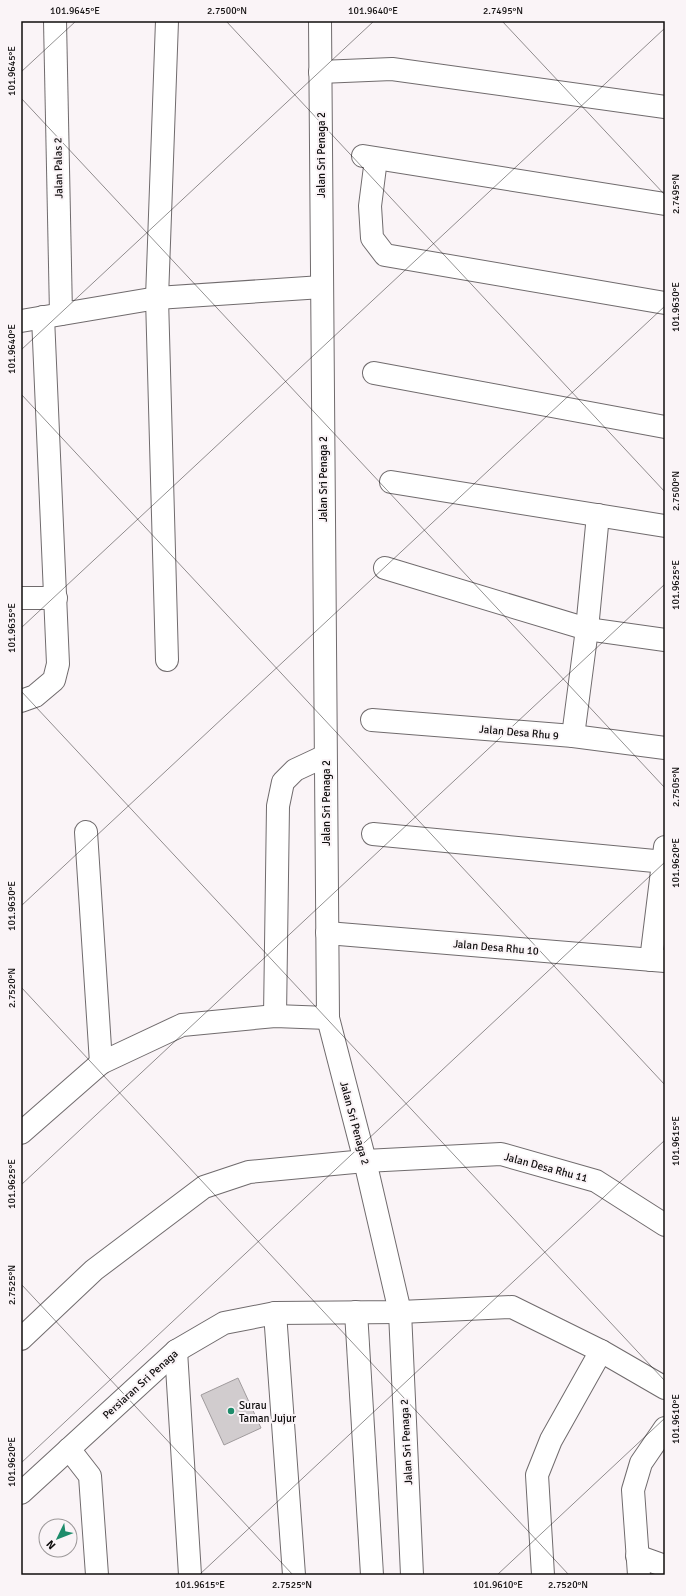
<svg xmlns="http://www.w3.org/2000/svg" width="686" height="1596" viewBox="0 0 686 1596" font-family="Signika,sans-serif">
<rect width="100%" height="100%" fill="#faf4f7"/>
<!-- building -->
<polygon fill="#d1ccce" stroke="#a09b9d" points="238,1378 261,1428 224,1445 201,1395"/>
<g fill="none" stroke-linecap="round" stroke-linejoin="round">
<defs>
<g id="minor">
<polyline points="55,21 61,314"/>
<polyline points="167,21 157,298 167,660"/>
<polyline points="320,21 328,1018 365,1161 400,1312 412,1575"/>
<polyline points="320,72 392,69 665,107"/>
<polyline points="363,156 665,204"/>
<polyline points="376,159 370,206 372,238 385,255 665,303"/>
<polyline points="21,321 157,298 322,287"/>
<polyline points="374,373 665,427"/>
<polyline points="391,482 665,526"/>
<polyline points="385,568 587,629 665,640"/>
<polyline points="21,598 56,598"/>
<polyline points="21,701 35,696 54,680 58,664 43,317"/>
<polyline points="372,720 573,736 665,748"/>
<polyline points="573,736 587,629 598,515"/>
<polyline points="86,832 101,1063"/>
<polyline points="373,834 665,862"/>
<polyline points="327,933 665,961"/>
<polyline points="651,960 665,847"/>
<polyline points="275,1016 278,806 283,782 295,770 325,756"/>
<polyline points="21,1133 101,1063 182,1025 275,1016 328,1018"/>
<polyline points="356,1312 372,1575"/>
<polyline points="275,1313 294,1575"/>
<polyline points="21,1339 94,1270 204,1187 249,1172 365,1161 501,1154 596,1181 665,1225"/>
<polyline points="176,1351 190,1575"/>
<polyline points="69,1449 90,1476 97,1575"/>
<polyline points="21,1493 176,1351 224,1323 275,1313 400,1312 512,1307 601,1351 665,1388"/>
<polyline points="637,1556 665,1566"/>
<polyline points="543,1575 537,1475 551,1440 601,1351"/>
<polyline points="639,1575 633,1490 641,1463 665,1428"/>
</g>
</defs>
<!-- minor casing -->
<use href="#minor" stroke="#706b6d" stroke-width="24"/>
<!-- minor -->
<use href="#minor" stroke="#fff" stroke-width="22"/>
</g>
<!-- ticks -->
<path fill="none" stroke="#0f0d0d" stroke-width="1" stroke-opacity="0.45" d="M226,21L665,492M502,21L665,195M21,72L76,21M21,98L665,788M21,350L374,21M21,394L665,1085M21,628L665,28M21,691L665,1381M21,906L665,306M21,987L569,1575M21,1185L665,584M21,1284L293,1575M21,1463L665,862M199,1575L665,1140M497,1575L665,1418"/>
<!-- markers -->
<circle fill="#1e8c6b" stroke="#faf4f7" stroke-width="1.5" cx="231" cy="1411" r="4"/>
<g text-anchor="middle" stroke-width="4" stroke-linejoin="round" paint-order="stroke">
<!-- street labels -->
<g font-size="11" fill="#0f0d0d" stroke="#faf4f7">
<text transform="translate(321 155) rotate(-90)" y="4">Jalan Sri Penaga 2</text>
<text transform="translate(58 168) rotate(-91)" y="4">Jalan Palas 2</text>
<text transform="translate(323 479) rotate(-90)" y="4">Jalan Sri Penaga 2</text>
<text transform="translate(519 732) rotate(5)" y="4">Jalan Desa Rhu 9</text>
<text transform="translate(326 803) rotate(-90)" y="4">Jalan Sri Penaga 2</text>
<text transform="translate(496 947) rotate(5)" y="4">Jalan Desa Rhu 10</text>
<text transform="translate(355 1123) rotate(75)" y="4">Jalan Sri Penaga 2</text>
<text transform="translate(546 1167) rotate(15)" y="4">Jalan Desa Rhu 11</text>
<text transform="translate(140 1384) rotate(-42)" y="4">Persiaran Sri Penaga</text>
<text transform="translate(406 1442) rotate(-93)" y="4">Jalan Sri Penaga 2</text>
</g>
<!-- poi labels -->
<g font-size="11" fill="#0f0d0d" stroke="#faf4f7" text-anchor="start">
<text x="239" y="1409">Surau<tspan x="239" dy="13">Taman Jujur</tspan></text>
</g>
</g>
<!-- border -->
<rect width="686" height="1596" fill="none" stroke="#faf4f7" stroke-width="44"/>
<!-- north arrow -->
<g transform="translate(58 1538) rotate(227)"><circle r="19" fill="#faf4f7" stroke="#9c9899"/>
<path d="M0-3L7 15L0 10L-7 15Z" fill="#1e8c6b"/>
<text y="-6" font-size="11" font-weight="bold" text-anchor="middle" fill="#0f0d0d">N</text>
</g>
<rect x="22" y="22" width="642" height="1552" fill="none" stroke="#0f0d0d" stroke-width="1.5"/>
<g font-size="10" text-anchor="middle" fill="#0f0d0d">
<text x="75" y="14">101.9645°E</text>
<text x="227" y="14">2.7500°N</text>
<text x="373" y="14">101.9640°E</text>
<text x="503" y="14">2.7495°N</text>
<text transform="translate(11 71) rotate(-90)" y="4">101.9645°E</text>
<text transform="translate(675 194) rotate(-90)" y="4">2.7495°N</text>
<text transform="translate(675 307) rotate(-90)" y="4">101.9630°E</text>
<text transform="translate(11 349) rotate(-90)" y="4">101.9640°E</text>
<text transform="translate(675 491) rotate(-90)" y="4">2.7500°N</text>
<text transform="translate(675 585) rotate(-90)" y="4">101.9625°E</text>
<text transform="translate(11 628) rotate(-90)" y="4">101.9635°E</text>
<text transform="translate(675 787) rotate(-90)" y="4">2.7505°N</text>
<text transform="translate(675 863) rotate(-90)" y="4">101.9620°E</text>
<text transform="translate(11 906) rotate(-90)" y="4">101.9630°E</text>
<text transform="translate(11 988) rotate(-90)" y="4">2.7520°N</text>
<text transform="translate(675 1141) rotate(-90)" y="4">101.9615°E</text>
<text transform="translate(11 1184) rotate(-90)" y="4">101.9625°E</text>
<text transform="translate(11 1285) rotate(-90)" y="4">2.7525°N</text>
<text transform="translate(675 1419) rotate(-90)" y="4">101.9610°E</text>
<text transform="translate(11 1462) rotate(-90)" y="4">101.9620°E</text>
<text x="200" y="1588">101.9615°E</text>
<text x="292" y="1588">2.7525°N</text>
<text x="498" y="1588">101.9610°E</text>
<text x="568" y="1588">2.7520°N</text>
</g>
</svg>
